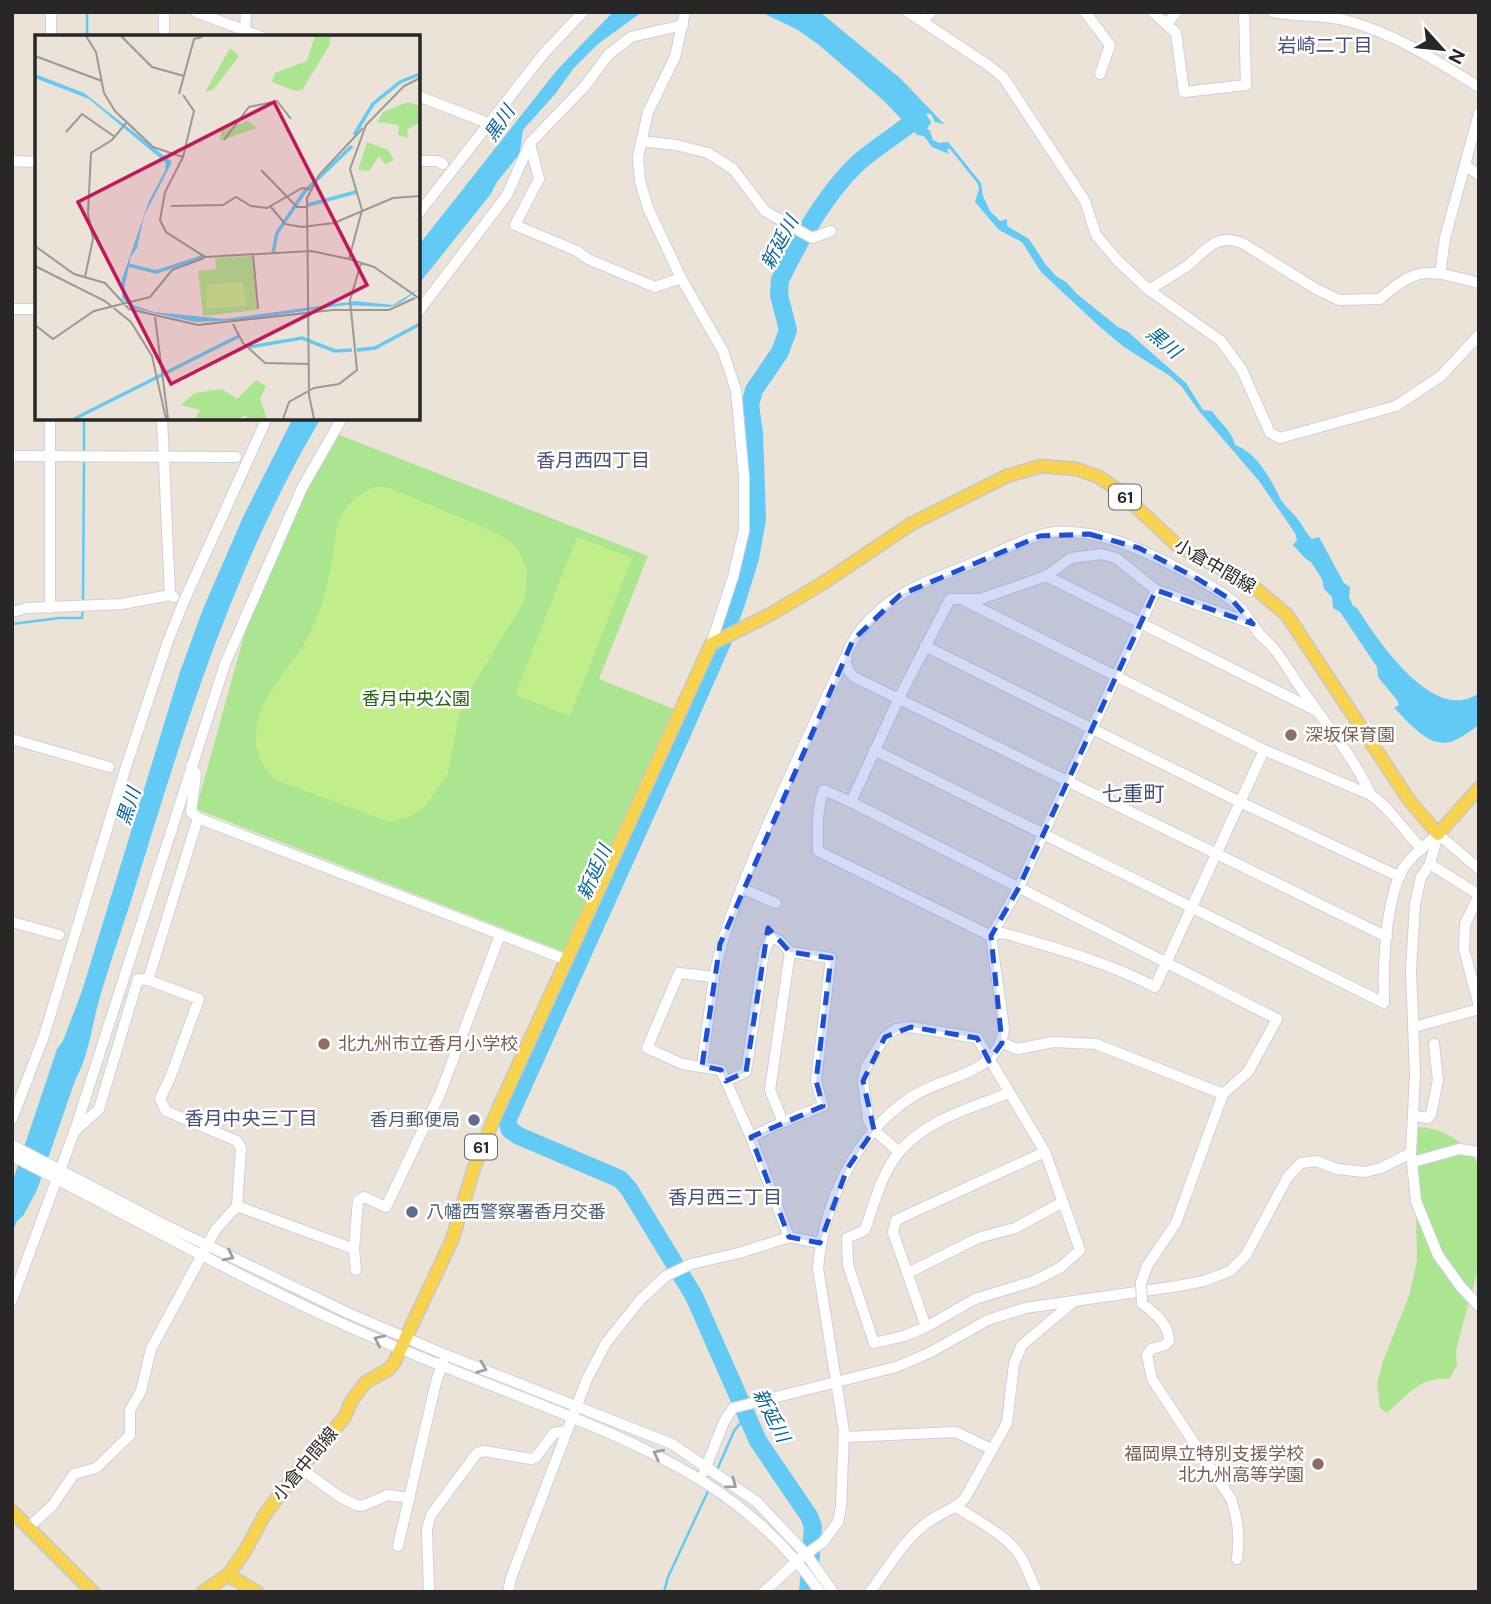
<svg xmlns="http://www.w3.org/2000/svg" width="1491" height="1604" viewBox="0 0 1491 1604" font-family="'DM Sans','Noto Sans JP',sans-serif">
<rect width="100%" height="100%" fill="#ebe3d7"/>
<!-- green -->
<g fill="#abe58f">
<polygon points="337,434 648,556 599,679 674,709 564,952 196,809 252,607 304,495"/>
<path d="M1416,1127C1443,1127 1467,1143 1479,1166V1265L1456,1350L1457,1366L1449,1379C1419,1377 1408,1395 1387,1413L1380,1408L1377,1384L1383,1361L1409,1296L1417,1261L1416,1209L1406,1154Z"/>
</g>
<!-- pitch -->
<g fill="#c1ed8a">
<path d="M375,487H387L500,534L517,548L527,569L525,600L472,687L459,715L448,773L424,808L408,817L390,822L278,781C261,767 254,752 256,730C260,696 286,673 303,646C316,624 324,600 329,575C338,534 330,507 375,487Z"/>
<polygon points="577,537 632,558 570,716 515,695"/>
</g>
<!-- water -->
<g fill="#62caf4">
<polygon points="613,12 642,12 598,44 573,69 556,93 523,130 519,158 517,157 497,182 490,195 418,285 418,246 557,70"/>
<path d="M761,12H820L901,79L944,124L935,122L931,114L925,113L931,122L927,129L930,131L933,140L939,143L948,142L981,183L983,196L990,211L1000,221L1007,219V226L1029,239L1046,265L1056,276L1066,282L1077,294L1118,327L1127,331L1186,383L1203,410L1212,411C1219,422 1233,432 1235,445C1256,452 1270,478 1279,496C1282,504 1291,511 1296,517C1303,525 1305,532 1312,539L1319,537L1344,583L1350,587L1349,597L1353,606L1357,608C1377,639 1434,726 1479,693V725C1470,731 1460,739 1450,742C1428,748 1408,721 1394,708L1399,705L1397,700L1378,677L1377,667L1340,612L1333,608L1332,597L1324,589L1322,579L1311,562L1306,559L1293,545L1297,540L1295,533L1259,481L1199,411L1182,387L1170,376L1124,347L1100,327L1041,272L1022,242L999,230L975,202L979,189L978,184L950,149H947L949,154L932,147L924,136L917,135L883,100L819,45L798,30Z"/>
<path d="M293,418H321C233,566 184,729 134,891C123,927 110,962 100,997C92,1023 89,1056 76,1078L37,1190L23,1216L17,1221L12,1233V1183L57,1049L63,1041L82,991L180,672L203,609L243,517Z"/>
</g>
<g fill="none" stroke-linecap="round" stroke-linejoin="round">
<!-- stream -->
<g stroke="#62caf4" stroke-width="2.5">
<polyline points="87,37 87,12"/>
<polyline points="84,454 84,418"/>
<polyline points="83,601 84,461"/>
<polyline points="12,624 59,618 82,618 83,608"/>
<polyline points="717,1470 734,1431 746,1416"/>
<polyline points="664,1592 668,1577 709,1489"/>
</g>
<!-- river -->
<path stroke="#62caf4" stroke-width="18" d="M808,1592L813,1527L809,1516L758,1441L694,1296L629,1189L620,1179L519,1136L510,1130L507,1121L683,731L723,640L735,606L750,558L757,519L754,433L750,405L754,390L780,352L788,330L779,295L780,280C799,241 826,193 858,163C877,146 899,134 918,117"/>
<defs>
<g id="minor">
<polyline points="196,12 262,37"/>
<polyline points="685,12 675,57 648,112 638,157 640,181 648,208 681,278 723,351 736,390 744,477 744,531 733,577 711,644"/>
<polyline points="908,12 988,65 1003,77 1085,201 1096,235 1118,261 1149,290 1221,341 1242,370 1270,433 1280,438 1396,406 1441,376 1479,335"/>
<polyline points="1085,12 1110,45 1100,74"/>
<polyline points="1153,12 1176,33 1184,92 1246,85 1244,12"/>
<path d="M1273,12C1298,17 1323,14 1348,21C1396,34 1437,61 1479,87"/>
<polyline points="923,21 931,12"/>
<polyline points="1167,24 1176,12"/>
<polyline points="245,30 246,12"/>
<polyline points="51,37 51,12"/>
<polyline points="164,37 164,12"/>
<polyline points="418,96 491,124"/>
<polyline points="641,141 676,145 708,153 733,169 765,211 812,238 831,231"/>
<polyline points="530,144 539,179 515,225 577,251 588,259 655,287 681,278"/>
<polyline points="12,161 37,162"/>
<polyline points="418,161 437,161 443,164"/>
<polyline points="1465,165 1479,175"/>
<polyline points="418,214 545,52 583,12"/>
<polyline points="1440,274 1445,238 1479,113"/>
<path d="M1149,290C1161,282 1175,274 1187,266C1205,252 1216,231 1244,244L1316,289L1339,300L1380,299C1420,263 1430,271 1479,283"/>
<polyline points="12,309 37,309"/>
<polyline points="418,312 507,195 530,143 585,86 609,54 631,37 683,25"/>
<polyline points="162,418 170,595"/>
<polyline points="12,456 236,457"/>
<polyline points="1046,576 1315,710"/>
<path d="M963,600L1264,750L1371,795C1390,808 1405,832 1422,849"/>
<polyline points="50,608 50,418"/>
<polyline points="12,612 27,608 122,604 170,595 174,597"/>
<polyline points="925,646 1240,802 1400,877"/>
<polyline points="12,739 109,767"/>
<path d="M874,750L1384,1003C1383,966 1385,901 1403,869C1411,856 1427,844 1438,834"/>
<polyline points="191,766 196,774 191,812 198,818 567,960"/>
<path d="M1371,795C1355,760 1330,729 1308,698C1296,683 1287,665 1275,650C1270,643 1262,638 1257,631C1249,620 1244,610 1234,602C1218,589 1198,579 1180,569C1140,549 1101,529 1055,532C1032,534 993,555 971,564C931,580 891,592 863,627C851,642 837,662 854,677L1387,937"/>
<polyline points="851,802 899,698 950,599 980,599 1046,576 1071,558 1101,554 1116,558 1156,590 1253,624"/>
<polyline points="1438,834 1430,864 1421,877 1415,904 1411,970 1415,1075 1411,1153 1416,1201 1438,1255 1461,1287 1479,1306"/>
<polyline points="1438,834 1479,869"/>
<polyline points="1430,864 1479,895"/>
<polyline points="741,888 776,903"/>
<polyline points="1479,895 1465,924 1464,949 1479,1006"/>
<polyline points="12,922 59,935"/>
<polyline points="148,980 198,818"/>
<polyline points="1414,1027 1479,1009"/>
<polyline points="1002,1043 1018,1049 1053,1042 1096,1044 1223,1094"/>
<polyline points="702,1066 714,977"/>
<polyline points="726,1081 746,1072 764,952 771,937 780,941 790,952 770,1090 783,1122 751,1137"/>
<polyline points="1414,1116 1428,1118 1431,1114 1438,1080 1434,1044"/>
<polyline points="12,1119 44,1036 125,770 168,641 184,601 267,418"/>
<polyline points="783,1122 823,1106 816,1081 831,958 790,952"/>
<polyline points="12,1145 161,1223 350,1314 446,1355 672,1444 757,1502 806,1554 833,1592"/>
<path d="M899,1152L874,1130L868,1119L863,1081L866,1067L885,1037L896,1029L911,1027L977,1038L1045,1152L1080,1250L1061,1267L1034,1281L975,1299L926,1327L904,1336L874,1343L848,1265L847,1238L865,1230C874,1204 882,1172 900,1151C928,1119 971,1108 1009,1093"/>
<path d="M12,1156C122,1212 230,1273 343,1324C417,1358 493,1385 569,1416C671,1458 755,1499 820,1592"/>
<polyline points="1413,1162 1459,1149 1479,1152"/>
<polyline points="237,1206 354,1249"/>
<path d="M789,1237L751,1137L721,1070L682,1064L647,1048L679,973L714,977C722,934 739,895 755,854C783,788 814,723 845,658"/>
<polyline points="356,1270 354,1249 358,1201 364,1197 386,1207 440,1094 500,935"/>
<polyline points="908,1273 978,1238 1015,1228 1063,1202"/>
<path d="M1141,1283L1147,1266L1176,1223L1223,1094L1248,1072L1277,1019L851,802L824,790C816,809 818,831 818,851L991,936L1003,933C1055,948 1107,962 1155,987L1264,750"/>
<polyline points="12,1300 75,1130 225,664 302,488 342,418"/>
<path d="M1142,1303C1155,1314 1169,1324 1169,1341L1165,1345L1151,1349L1147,1355L1152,1379L1231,1499C1238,1520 1240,1537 1237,1559"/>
<polyline points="926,1327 893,1232 896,1220 1045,1152"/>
<polyline points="844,1437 956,1432 991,1449"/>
<polyline points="300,1468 340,1497 356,1505 362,1506 388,1495 410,1498"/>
<polyline points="704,1472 724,1422 733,1408 896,1367 929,1353 988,1320 1025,1308 1178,1286 1204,1281 1230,1271 1246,1255 1287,1178 1301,1163 1316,1161 1337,1169 1365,1172 1381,1168 1411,1153"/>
<path d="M955,1506C975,1519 1009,1537 1021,1557C1027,1568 1031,1580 1037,1592"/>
<polyline points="29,1527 52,1506 74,1474 96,1468 130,1435 130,1410 141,1391 151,1349 216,1229 237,1206 241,1148 237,1141 166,1111 160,1099 170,1078 199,999 148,980 138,979 99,1109 76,1130"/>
<polyline points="398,1546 436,1382 443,1362"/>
<polyline points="429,1592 427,1529 431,1515 477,1453 484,1451 531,1459 536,1457 554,1433 567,1431"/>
<polyline points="508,1592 511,1578 587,1379 606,1343 641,1299 666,1276 691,1264 739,1253 789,1237 820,1243"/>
<path d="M764,1592L798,1560L823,1542L838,1522L841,1507L844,1431L818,1268C824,1202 855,1135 910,1098C945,1074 997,1077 1004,1029L991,936L1018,889L1156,590"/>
<path d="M870,1592C887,1570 902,1543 923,1526C936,1514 954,1511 965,1498L1007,1423L1014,1364L1022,1345L1072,1303"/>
</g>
<g id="major">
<polyline points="12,1511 93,1592"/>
<polyline points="228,1575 257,1592"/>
<polyline points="203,1592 228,1575 245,1551 265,1514 300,1468 344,1418 352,1400 366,1382 389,1369 394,1363 452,1240 474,1168 495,1116 711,644 771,614 823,583 911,524 1007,476 1041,466 1077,469 1099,477 1118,490 1178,546 1248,582 1287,615 1409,800 1438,834 1479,788"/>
</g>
</defs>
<!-- minor casing -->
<use href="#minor" stroke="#ccd0e1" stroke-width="12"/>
<!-- major casing -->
<use href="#major" stroke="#c7c7c7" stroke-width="15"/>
<!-- minor -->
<use href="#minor" stroke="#fff" stroke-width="10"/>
<!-- major -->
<use href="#major" stroke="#f7d34f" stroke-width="12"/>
<defs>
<polyline id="minor-bridge" points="1141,1283 1142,1303"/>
</defs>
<!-- minor-bridge casing -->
<use href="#minor-bridge" stroke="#ccd0e1" stroke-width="12" stroke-linecap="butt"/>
<!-- minor-bridge -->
<use href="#minor-bridge" stroke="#fff" stroke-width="10"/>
</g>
<!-- one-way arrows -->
<defs><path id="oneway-chevron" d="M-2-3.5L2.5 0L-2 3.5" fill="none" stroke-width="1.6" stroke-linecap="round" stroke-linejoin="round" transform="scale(1.75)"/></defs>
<g stroke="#9e9e9e">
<use href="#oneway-chevron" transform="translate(229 1256) rotate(26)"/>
<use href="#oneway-chevron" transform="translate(379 1340) rotate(-156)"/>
<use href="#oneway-chevron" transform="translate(482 1368) rotate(21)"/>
<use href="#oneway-chevron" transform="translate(658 1454) rotate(-153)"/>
<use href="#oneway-chevron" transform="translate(732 1484) rotate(36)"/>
</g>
<!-- marked area -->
<path fill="#1d4ed8" fill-opacity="0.2" stroke="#1d4ed8" stroke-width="5" stroke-dasharray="14 9" stroke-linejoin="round" d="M1089,534L1139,548L1198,579L1233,601L1253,624L1156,590L1018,889L991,936L1002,1043L989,1061L977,1038L911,1027L885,1037L863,1081L874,1130L847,1169L820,1243L789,1237L751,1137L823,1106L816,1081L831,958L790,952L768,928L746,1072L726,1081L721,1070L702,1066L720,944L853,640L900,595L1040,536Z"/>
<!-- markers -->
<g fill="#8d6e63" stroke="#fff" stroke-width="2.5">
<circle cx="1291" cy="735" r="7"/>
<circle cx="324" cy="1044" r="7"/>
<circle cx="1318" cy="1464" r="7"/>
</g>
<g fill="#5c6f8a" stroke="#fff" stroke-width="2.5">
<circle cx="474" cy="1120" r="7"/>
<circle cx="412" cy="1212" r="7"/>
</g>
<g text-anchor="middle" stroke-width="5" stroke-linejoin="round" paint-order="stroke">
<!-- shield labels -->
<g fill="#fff" stroke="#686868" stroke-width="2">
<rect x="1109" y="484.5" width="32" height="25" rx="5"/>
<rect x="465" y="1134.5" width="32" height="25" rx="5"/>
</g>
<g font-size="16" font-weight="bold" fill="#272727">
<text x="1125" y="503">61</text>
<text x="481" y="1153">61</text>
</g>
<!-- street labels -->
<g font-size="18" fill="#272727" stroke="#fff">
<text transform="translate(1215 566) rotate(30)" y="6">小倉中間線</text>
<text transform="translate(305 1464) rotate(-50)" y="6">小倉中間線</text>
</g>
<!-- park labels -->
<g font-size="18" fill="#246515" stroke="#fff">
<text x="416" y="705">香月中央公園</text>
</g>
<!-- education labels -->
<g font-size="18" fill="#785e54" stroke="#fff" text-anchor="start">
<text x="1305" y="741">深坂保育園</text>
<text x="338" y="1050">北九州市立香月小学校</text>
<text x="1304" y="1460" text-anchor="end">福岡県立特別支援学校<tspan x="1304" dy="21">北九州高等学園</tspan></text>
</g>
<!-- service labels -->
<g font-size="18" fill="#4e5e75" stroke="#fff" text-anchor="end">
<text x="460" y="1126">香月郵便局</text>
<text x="426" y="1218" text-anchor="start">八幡西警察署香月交番</text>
</g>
<!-- neighbourhood labels -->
<g font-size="19" fill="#464e79" stroke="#fff">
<text x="1325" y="52">岩崎二丁目</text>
<text x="593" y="467">香月西四丁目</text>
<text x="251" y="1125">香月中央三丁目</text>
<text x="725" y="1204">香月西三丁目</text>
</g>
<!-- water labels -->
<g font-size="19" font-style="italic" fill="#06659b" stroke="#fff">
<text transform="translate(499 123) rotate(-56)" y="7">黒川</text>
<text transform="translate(779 242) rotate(-62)" y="7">新延川</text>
<text transform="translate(1164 342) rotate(40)" y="7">黒川</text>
<text transform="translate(128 806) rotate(-72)" y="7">黒川</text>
<text transform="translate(594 872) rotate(-66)" y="7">新延川</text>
<text transform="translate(772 1415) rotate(63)" y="7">新延川</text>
</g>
<!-- quarter labels -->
<g font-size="21" fill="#464e79" stroke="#fff">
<text x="1133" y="801">七重町</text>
</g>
</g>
<!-- overview -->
<g transform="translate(35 35)">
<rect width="385" height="385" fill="#ebe3d7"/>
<path d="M280,1H296L294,11L267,55L260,56L237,47L240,38L272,26ZM195,13L204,21L178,55L170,57ZM373,67L383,70L385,87L372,95L373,103L363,100L364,90L342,87L348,77ZM212,86L222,93L185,106L186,96ZM332,107L353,115L359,125L350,129L344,121L334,136L323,135ZM217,221L222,275L168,281L163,236L181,234L180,223ZM221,345L231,351L225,364L232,384H212L211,380L203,384H160L165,375L146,370L160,358L187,354L202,364Z" fill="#abe58f"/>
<path d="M208,247L212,271L172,273V250Z" fill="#c1ed8a"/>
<path d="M0,39L49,58L137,127L109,181L102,213L95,223V226L89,254L98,270L119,277L189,284L321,266L358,270L385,253L367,267L359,271L353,272L311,270L206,285L160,287L97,273L87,263V244L114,166L130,136L131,128L54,64L0,43Z" fill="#62caf4"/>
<path fill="none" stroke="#62caf4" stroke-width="3.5" d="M319,100L338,69L365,47L385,39M273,170L321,157M238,218L242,198L270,156L317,111M93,230L121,237L170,221M214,312L267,303L300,316L317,315M322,315L340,313L385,289M39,384L204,301"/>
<path fill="none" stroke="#9d9891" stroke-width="2" d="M51,1L61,17L69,58L80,76L118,112L148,122L130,157L125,185L131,197L170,222L276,216L314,224L339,232L385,264M86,1L117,32L149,41M0,21L67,46M144,59L159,4L167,2M31,97L47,79L80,102M189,105L214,72L242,66L256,84M148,122L159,76L148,60M226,135L262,172H271M136,171L188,170L201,162L216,171L232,173L267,153L275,154M236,172L250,189L267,192L299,188L358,163L385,161M0,211L39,239L70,248L94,274L163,290L298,275H354L380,263M218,220L223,274M314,224L327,175L315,134L331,90L369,51L385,43M0,231L70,266L96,287L117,321L131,384M50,242L58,204L53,178L56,118L77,105L91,88M120,282L133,384M198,289L208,308L230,328L274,329M0,290L18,304L59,276L115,262L137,235L169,223M248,384L254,367L279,353L304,349L322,335L315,265L326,228M279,384L274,360L272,163L284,140L328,93"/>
<path fill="#c2185b" fill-opacity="0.15" stroke="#c2185b" stroke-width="3.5" d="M239,67L332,250L136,349L43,167Z"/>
<rect width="385" height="385" fill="none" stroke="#272727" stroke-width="3.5"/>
</g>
<!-- border -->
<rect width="1491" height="1604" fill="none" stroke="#272727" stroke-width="28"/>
<!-- north arrow -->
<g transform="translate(1442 49) rotate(117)" stroke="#ffffff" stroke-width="5" paint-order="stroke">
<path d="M0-5L12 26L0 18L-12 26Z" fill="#272727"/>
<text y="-10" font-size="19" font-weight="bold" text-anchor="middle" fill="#272727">N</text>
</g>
</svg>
